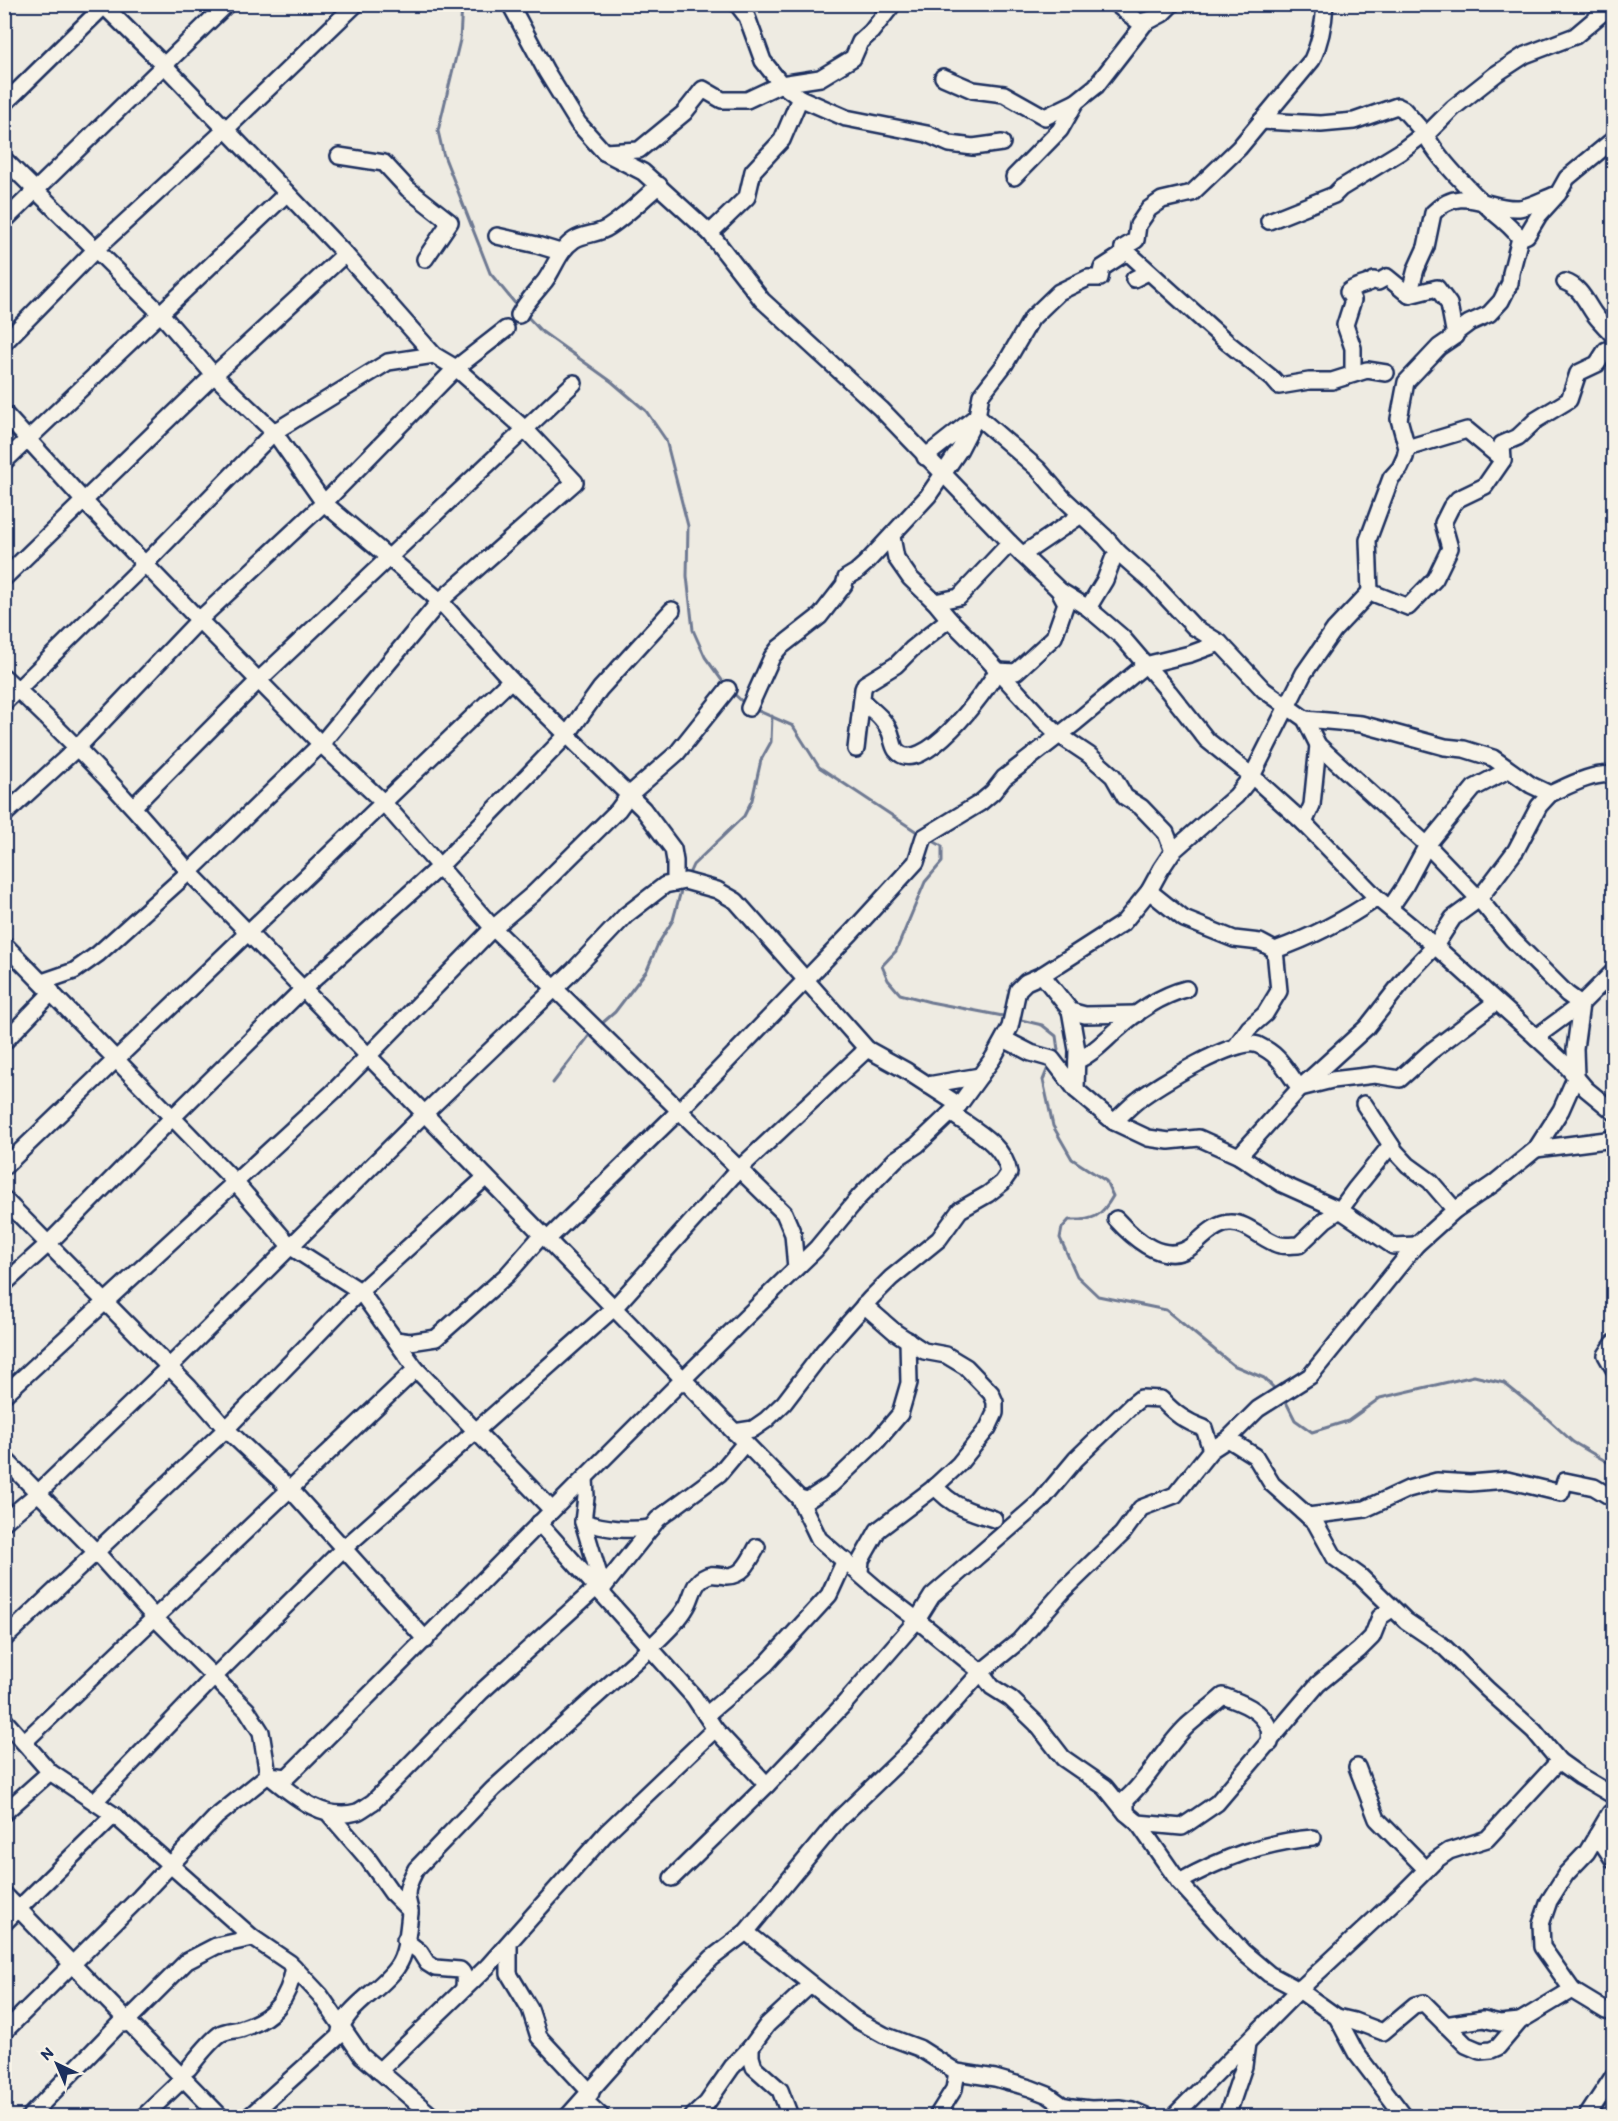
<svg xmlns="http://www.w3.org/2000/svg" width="1618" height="2121" viewBox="0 0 1618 2121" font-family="Itim,sans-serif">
<rect width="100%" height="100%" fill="#eeebe2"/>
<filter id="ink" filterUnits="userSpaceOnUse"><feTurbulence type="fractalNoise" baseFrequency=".0167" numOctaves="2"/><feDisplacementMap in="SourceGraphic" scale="12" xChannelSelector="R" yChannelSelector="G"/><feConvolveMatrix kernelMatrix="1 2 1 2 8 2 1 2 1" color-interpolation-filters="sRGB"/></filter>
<g filter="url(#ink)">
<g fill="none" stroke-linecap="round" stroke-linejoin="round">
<!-- stream -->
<g stroke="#6e7992" stroke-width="3">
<polyline points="462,4 460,40 438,131 443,153 490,273 518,307"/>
<polyline points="525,314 541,331 612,382 646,411 666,440 688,526 687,576 693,630 705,657 726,686"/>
<polyline points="733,693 746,705"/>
<polyline points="754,709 793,726 819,767 920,834"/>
<polyline points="931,840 942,846 942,862 925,882 896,951 882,966 888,980 900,994 930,1002 1008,1017"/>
<polyline points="688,876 693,865 744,816 752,800 761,760 771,742 772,716"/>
<polyline points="1017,1019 1042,1025 1056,1036 1058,1050 1055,1054"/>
<polyline points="599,1026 615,1012 647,970 658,944 673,920 682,887"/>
<path d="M1049,1065L1043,1080L1053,1126L1072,1159L1106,1181L1113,1196C1101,1217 1093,1221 1069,1220L1062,1228L1060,1238L1077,1276L1098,1296L1166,1310L1233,1365L1264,1378L1277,1391"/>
<polyline points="553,1083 592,1032"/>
<polyline points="1284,1398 1295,1420 1312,1432 1348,1421 1380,1398 1474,1376 1504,1383 1540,1412 1573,1442 1614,1466"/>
</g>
<defs>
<g id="minor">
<polyline points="510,4 546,71 578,123 604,152 643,172 710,233 762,300 881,409 1010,543 1059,590 1088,608 1122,637 1169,692 1207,740 1252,776 1304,823 1377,898 1435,946 1536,1037 1563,1062 1586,1089 1614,1112"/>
<polyline points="737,4 747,17 763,61 781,84 800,98 846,118 927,134 950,144 973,147 1002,143"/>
<polyline points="1116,4 1139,22 1152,19"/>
<polyline points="943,77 973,90 1004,94 1045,117 1076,102 1096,86 1145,23 1162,14 1172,4"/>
<polyline points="4,104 106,4"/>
<polyline points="1261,121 1321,124 1354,121 1397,106 1403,109 1426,135 1421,136 1400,152 1341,188 1334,195 1269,221"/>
<polyline points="604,152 639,150 684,113 703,89 722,100 747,100 781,84 820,78 853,58 860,42 871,32 893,4"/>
<polyline points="339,156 384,163 408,189 450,222 425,259"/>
<polyline points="4,159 161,314 214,375 274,432 324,503 440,601 511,680 643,809 673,849 675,861 675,883"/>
<polyline points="1014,177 1060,130 1076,102"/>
<polyline points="4,221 227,4"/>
<polyline points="710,233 747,197 753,171 782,140 800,98"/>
<polyline points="497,236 537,245 560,252"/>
<path d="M1520,238C1512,227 1503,220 1493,212C1473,194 1437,158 1426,135L1453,108L1496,74L1525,55L1575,36L1613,4"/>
<polyline points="1123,248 1228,343 1273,379 1279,386 1309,381 1332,381 1367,370 1386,373"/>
<polyline points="1134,279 1148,272"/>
<path d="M1565,282C1581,287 1586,303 1595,315C1600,322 1607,328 1612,334"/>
<path d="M1409,295L1416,269L1426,247L1433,213C1462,183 1486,210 1519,208C1530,207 1544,199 1555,195"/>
<path d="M519,315C526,302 536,292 545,281C555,267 559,250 574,240C585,233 598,235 609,227C627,215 643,199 659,185"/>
<polyline points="4,343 96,249 225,130 356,4"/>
<path d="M1353,374V348L1345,325L1353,300L1348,292C1356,285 1365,286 1374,280L1378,282L1387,277L1409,295L1437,288L1449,304L1455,336"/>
<polyline points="4,413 84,501 199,620 321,744 383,802 493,928 784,1213 793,1234 796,1268"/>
<polyline points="1407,448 1467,430 1503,460"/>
<polyline points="4,462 287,193"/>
<polyline points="892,537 896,558 910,578 935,602 949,619 970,640 1043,720 1059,735 1089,755 1113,776 1125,797 1141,807 1166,833 1173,851"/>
<polyline points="1022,555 1081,515"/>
<polyline points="4,578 214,375 345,254"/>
<polyline points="1370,592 1368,540 1391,478 1400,468 1405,457 1407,448 1399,419 1406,382 1439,347 1455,336 1457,332 1469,323 1489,314 1501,301 1510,283 1511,273 1520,238 1527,235 1539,215 1558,194 1567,178 1614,139"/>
<polyline points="935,602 959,597 1010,543"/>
<polyline points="1088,608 1105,580 1113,559 1119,553"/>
<polyline points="997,671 1016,672 1054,637 1066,603 1059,590"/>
<path d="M4,677C71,739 131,802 189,872L799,1498L819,1539L878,1590L917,1620L981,1672L992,1687L1011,1699L1036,1723L1063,1758L1105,1787L1126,1813L1138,1823L1179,1882L1243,1952L1269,1974L1299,1990L1337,2017L1356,2053L1404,2116"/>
<path d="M862,701C873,711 884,718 890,732C892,737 893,746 896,750C920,781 987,690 997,671"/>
<polyline points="4,703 146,563 274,432 388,362 434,355"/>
<path d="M749,708L772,657L779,648L820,616L844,585L846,578L856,572L866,563L928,496L960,449L977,416L981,395L1005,364L1032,318L1059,292L1088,278H1100L1102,268L1122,255L1123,248L1136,240L1138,225L1149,209L1162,200L1192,193L1239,148L1312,60C1320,43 1324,23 1325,4"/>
<path d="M1305,719L1361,724L1445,747L1464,749L1493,758L1531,785L1550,794C1568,786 1593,772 1614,775"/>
<polyline points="856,749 863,689 865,684 896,665 912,649 949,619"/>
<polyline points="134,806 259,680 574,383"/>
<polyline points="4,815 78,747 199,620 324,503 456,368 506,329"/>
<polyline points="1304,823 1312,805 1318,745"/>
<path d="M1149,891L1184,919L1234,939L1260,942L1275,950C1312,937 1345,920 1377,898"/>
<polyline points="1390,908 1405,886 1427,845 1474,788 1508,770"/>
<polyline points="4,944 235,1182 291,1247 360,1291 416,1369 552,1510"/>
<polyline points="1042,975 1070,1010 1077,1050 1076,1090"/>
<polyline points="42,982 74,971 98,954 189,872 321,744 440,601 575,482 525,429 456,368 434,355 345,254 287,193 163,64 102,4"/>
<polyline points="1070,1011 1085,1015 1137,1014"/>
<polyline points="1536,1037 1581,1004 1614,971"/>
<polyline points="1004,1039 1031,1053 1052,1059 1076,1090 1114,1122 1148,1138 1169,1141 1199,1138 1239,1156 1282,1184 1340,1210 1393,1246 1416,1245"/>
<polyline points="4,1042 52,992"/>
<polyline points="1236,1046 1249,1028 1265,1014 1279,991 1275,950"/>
<path d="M1077,1061C1094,1053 1104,1041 1118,1029C1136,1012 1162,995 1186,989"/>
<polyline points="928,1085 980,1076"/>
<polyline points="1364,1104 1395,1151 1408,1165 1430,1181 1455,1210"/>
<path d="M1114,1122C1122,1115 1130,1106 1138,1100C1157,1085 1237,1036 1258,1045C1282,1056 1285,1070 1300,1088L1332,1080L1375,1075L1400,1079L1430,1052L1496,1002"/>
<polyline points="1536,1149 1614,1139"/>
<polyline points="1239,1156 1300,1088 1367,1027 1410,972 1435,946 1453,918 1479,899 1516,850 1539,806 1550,794"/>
<polyline points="4,1167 511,680"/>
<polyline points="4,1199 189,1387 226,1429 291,1490 426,1640"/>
<path d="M1116,1219C1135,1240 1166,1268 1195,1244C1204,1236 1217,1223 1230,1223C1248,1222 1263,1241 1280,1245C1286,1246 1293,1245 1299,1245L1325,1220L1340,1210L1356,1188L1391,1145"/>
<polyline points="550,1237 679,1111 851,933 916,862 924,837 980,803 993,792 1004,778 1076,722 1145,665 1190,654 1220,643"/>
<polyline points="4,1284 47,1245 172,1118 303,989 439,867 567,735 600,689 672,610"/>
<polyline points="396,1340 410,1342 436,1338 507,1275 542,1235"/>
<polyline points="1614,1343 1606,1355 1614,1369"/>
<polyline points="4,1395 333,1092 493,928 533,894 618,810 629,795 677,753 728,689"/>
<path d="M730,1428L734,1432L753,1429L766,1420L784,1403L823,1352L871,1298L891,1278L939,1239L960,1210L988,1194L1002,1183L1009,1173C1004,1144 974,1130 951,1113"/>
<polyline points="1228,1439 1255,1456 1272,1484 1308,1516 1365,1509 1408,1489 1437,1481 1470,1483 1507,1480 1561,1493 1565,1481 1594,1487 1614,1499"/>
<path d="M4,1458L96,1552L156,1619L247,1710L261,1732L268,1775C293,1795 323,1822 357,1812C362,1810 368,1805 373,1802L481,1692L596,1588"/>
<polyline points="585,1478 586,1497 583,1522 603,1588"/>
<path d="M935,1486C951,1506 971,1512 994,1519"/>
<polyline points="799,1498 808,1500 831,1485 850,1467 878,1440 900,1414 909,1383 908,1340"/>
<polyline points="1308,1516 1315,1522 1335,1558 1360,1576 1406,1621 1443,1646 1487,1689 1534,1731 1559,1761 1580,1776 1614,1796"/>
<polyline points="4,1522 38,1493 169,1367 424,1114 573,971 626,915 665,885 685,881 717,890 736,901 867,1049 905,1070 959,1105"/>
<path d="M583,1522C607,1529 626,1531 651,1528"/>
<polyline points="539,1523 694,1697 715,1729 767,1785"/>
<polyline points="860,1572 861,1560 878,1530 931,1490 959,1464 988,1428 995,1413 995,1402 991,1393 966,1367 946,1355 924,1351 895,1332 864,1305"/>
<polyline points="603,1595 603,1588 658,1519 719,1474 745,1443"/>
<polyline points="4,1639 226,1429 360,1291 486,1177"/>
<polyline points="706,1715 766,1664 829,1595 845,1560"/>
<polyline points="4,1720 50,1772 114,1815 253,1938 290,1963 320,1995 362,2056 432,2116"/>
<polyline points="24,1742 416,1369"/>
<polyline points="1357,1767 1377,1819 1426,1869"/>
<polyline points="95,1801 213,1678 343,1549 614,1308 739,1169 867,1049"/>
<polyline points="4,1813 50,1772"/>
<path d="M1126,1813V1799C1150,1778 1164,1748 1187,1726C1198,1716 1211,1707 1223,1696C1240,1702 1263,1710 1269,1729C1270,1733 1269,1739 1270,1743"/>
<polyline points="330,1815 368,1859 392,1893 410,1911"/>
<polyline points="1138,1823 1182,1827 1217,1803 1318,1684 1359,1650 1372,1637 1380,1617 1392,1609"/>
<polyline points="1597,1835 1614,1861"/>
<path d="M672,1878L767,1785L844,1704L917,1620L932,1596L1040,1502L1076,1459L1132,1405L1141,1398L1161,1399C1174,1413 1186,1422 1204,1428L1211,1450"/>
<path d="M1179,1882C1223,1858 1263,1842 1313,1838"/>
<polyline points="4,1894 220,2116"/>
<polyline points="4,1923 114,1815"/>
<polyline points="746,1932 855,2019 884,2035 919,2048 957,2072 995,2078 1030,2088 1048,2095 1062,2105 1072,2107 1091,2109 1119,2108 1132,2110 1146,2116"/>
<path d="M405,1940L420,1952L427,1963L435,1968L460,1970C466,1975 464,1981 464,1988"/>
<polyline points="509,1944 509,1974 530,2009 539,2037 591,2093"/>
<polyline points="1573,1991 1542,1947 1541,1924 1549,1901 1566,1874 1587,1852 1610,1813 1614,1811"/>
<polyline points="1337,2017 1354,2021 1383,2032 1415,2005 1424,2003 1466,2045 1480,2051 1491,2050 1498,2047 1520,2021 1570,1991 1573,1991 1606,2011 1614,2013"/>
<polyline points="124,2024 187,1961 216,1946 253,1938"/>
<polyline points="1445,2025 1483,2019 1500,2023 1520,2021"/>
<path d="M4,2032L140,1897L216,1817L268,1775L287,1777C464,1602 636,1422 816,1249L859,1197L896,1159L917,1145L959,1105L993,1058L1010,1027L1018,990L1026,982L1042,975L1123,923L1149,891L1161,869L1173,851L1236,796L1252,776L1304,673L1334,630L1370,592L1408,607L1435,579L1450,548L1443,523L1451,507L1458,499L1485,486L1503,460L1502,444L1518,437L1536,420L1569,400L1578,373L1597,364L1606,350"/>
<path d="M188,2069C198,2057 208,2043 220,2034C227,2030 236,2031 243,2028C275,2018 289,1998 294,1967"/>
<polyline points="379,2071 488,1966 607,1832 715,1729"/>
<polyline points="584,2100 601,2116"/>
<polyline points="30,2116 125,2018"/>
<polyline points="144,2116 184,2078"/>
<path d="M250,2116L339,2036C343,2007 381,1991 397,1967C407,1953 408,1929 410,1913C410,1907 407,1901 407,1895C407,1885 412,1877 416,1869L493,1789L650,1648C663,1635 678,1622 687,1606C692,1598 693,1584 703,1578C711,1573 716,1575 725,1576C743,1577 750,1560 757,1547"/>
<polyline points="568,2116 674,1997 712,1958 746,1932 838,1820 913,1748 981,1672 1019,1641 1064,1590 1122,1534 1141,1508 1175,1495 1211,1450 1228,1439 1258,1409 1310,1376 1416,1245 1455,1210 1493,1184 1536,1149 1561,1110 1576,1076 1575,1049 1581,1004 1567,994 1513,940 1479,899 1427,845 1318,745 1305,719 1264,690 1220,643 1194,627 1152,582 1119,553 1105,537 1062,497 1038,469 977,416 925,457"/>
<polyline points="693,2116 707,2103 732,2067 751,2047"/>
<polyline points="790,2116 780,2090 754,2067 751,2057 751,2047 767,2025 810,1985"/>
<polyline points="937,2116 954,2089 957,2072"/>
<polyline points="1174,2116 1299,1990 1402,1894 1436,1860 1449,1851 1487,1839 1559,1761"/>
<polyline points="1227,2116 1244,2066 1247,2043"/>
<polyline points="1587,2116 1614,2075"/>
</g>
</defs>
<!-- minor casing -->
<use href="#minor" stroke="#1b2f5e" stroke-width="20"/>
<!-- minor -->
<use href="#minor" stroke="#f7f3e8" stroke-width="15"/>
</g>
</g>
<!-- margin -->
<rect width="1618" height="2121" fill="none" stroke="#f7f3e8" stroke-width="24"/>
<rect x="12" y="12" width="1594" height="2097" fill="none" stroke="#1b2f5e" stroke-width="2" filter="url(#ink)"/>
<!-- north arrow -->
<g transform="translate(57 2064) rotate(316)" stroke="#f7f3e8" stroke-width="4.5" paint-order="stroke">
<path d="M0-4.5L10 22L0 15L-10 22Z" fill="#1b2f5e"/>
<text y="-9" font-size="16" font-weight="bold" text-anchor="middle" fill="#1b2f5e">N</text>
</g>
</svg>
